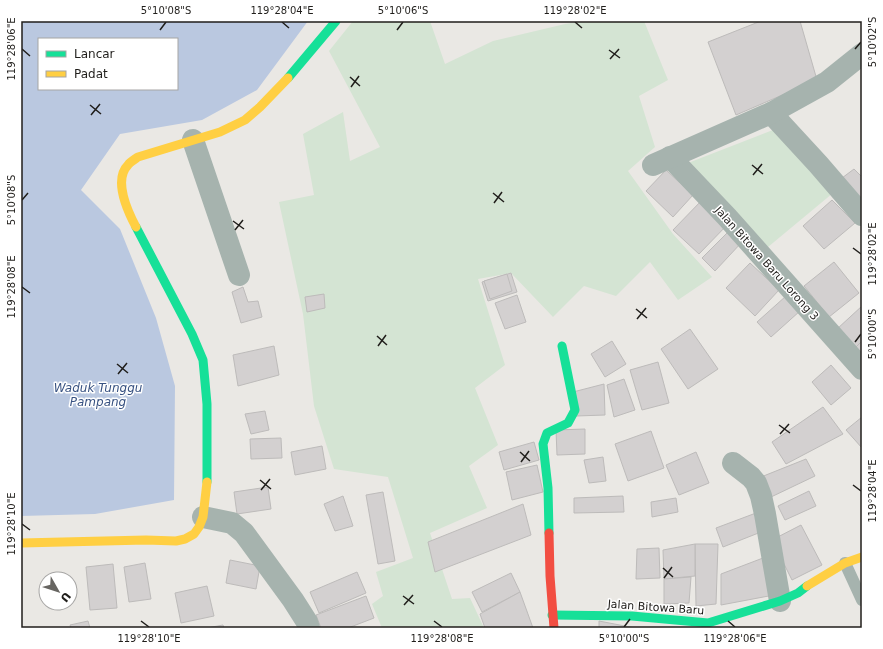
<svg xmlns="http://www.w3.org/2000/svg" width="883" height="649" viewBox="0 0 883 649" font-family="'DejaVu Sans',sans-serif">
<rect width="100%" height="100%" fill="#eae8e4"/>
<!-- green -->
<g fill="#d4e4d3">
<polygon points="353,21 430,21 445,64 493,41 565,24 583,21 644,21 668,80 639,96 655,147 628,171 673,234 712,277 678,300 650,262 616,296 584,286 553,317 511,273 478,279 505,365 475,388 498,445 469,466 487,508 430,533 452,599 470,598 484,628 382,628 372,604 383,596 376,572 413,558 388,477 334,469 314,406 303,314 279,202 314,195 303,134 343,112 350,161 380,147 329,51"/>
<polygon points="778,128 833,193 768,247 688,163"/>
</g>
<!-- water -->
<path fill="#bac8e0" fill-rule="evenodd" d="M21,21H308L257,90L202,120L120,134L81,190L120,229L156,318L175,386L174,500L95,514L21,516ZM39,39H177V89H39Z"/>
<!-- building -->
<g fill="#d3d0d0" stroke="#bdbbba">
<polygon points="761,21 800,21 817,80 736,115 708,42"/>
<polygon points="854,169 862,177 862,199 838,181"/>
<polygon points="666,170 693,195 673,217 646,191"/>
<polygon points="703,199 729,223 699,254 673,230"/>
<polygon points="832,200 855,223 824,249 803,226"/>
<polygon points="729,231 742,242 715,271 702,258"/>
<polygon points="834,262 859,293 829,317 804,286"/>
<polygon points="750,263 779,290 755,316 726,288"/>
<polygon points="511,273 517,292 488,301 482,282"/>
<polygon points="507,274 512,291 490,299 484,281"/>
<polygon points="243,287 248,302 258,301 262,317 241,323 232,292"/>
<polygon points="324,294 325,308 307,312 305,297"/>
<polygon points="517,295 526,322 505,329 495,303"/>
<polygon points="786,296 800,311 771,337 757,322"/>
<polygon points="862,306 862,341 855,348 837,329"/>
<polygon points="690,329 718,369 688,389 661,349"/>
<polygon points="612,341 626,364 605,377 591,354"/>
<polygon points="862,341 862,356 855,348"/>
<polygon points="274,346 279,375 238,386 233,355"/>
<polygon points="658,362 669,403 642,410 630,370"/>
<polygon points="831,365 851,388 831,405 812,382"/>
<polygon points="624,379 635,410 614,417 607,385"/>
<polygon points="604,384 605,415 576,416 573,392"/>
<polygon points="823,407 843,434 786,464 772,442"/>
<polygon points="265,411 269,430 251,434 245,414"/>
<polygon points="862,417 862,448 846,430"/>
<polygon points="585,429 585,454 557,455 556,430"/>
<polygon points="651,431 664,468 628,481 615,444"/>
<polygon points="281,438 282,458 251,459 250,439"/>
<polygon points="534,442 539,460 504,470 499,452"/>
<polygon points="322,446 326,469 295,475 291,452"/>
<polygon points="696,452 709,483 679,495 666,465"/>
<polygon points="603,457 606,481 589,483 584,460"/>
<polygon points="806,459 815,476 771,497 761,477"/>
<polygon points="537,465 543,492 512,500 506,472"/>
<polygon points="268,487 271,509 237,514 234,492"/>
<polygon points="809,491 816,506 785,520 778,506"/>
<polygon points="383,492 395,561 378,564 366,495"/>
<polygon points="343,496 353,526 335,531 324,504"/>
<polygon points="623,496 624,512 574,513 574,498"/>
<polygon points="676,498 678,512 652,517 651,502"/>
<polygon points="523,504 531,535 435,572 428,542"/>
<polygon points="756,513 761,532 723,547 716,528"/>
<polygon points="801,525 822,565 792,580 772,540"/>
<polygon points="695,544 718,544 716,604 696,606"/>
<polygon points="695,544 695,576 664,579 663,550"/>
<polygon points="659,548 660,578 636,579 637,549"/>
<polygon points="763,558 774,595 721,605 721,574"/>
<polygon points="230,560 260,566 256,589 226,583"/>
<polygon points="145,563 151,599 129,602 124,567"/>
<polygon points="113,564 117,608 90,610 86,567"/>
<polygon points="357,572 366,593 319,613 310,592"/>
<polygon points="511,573 520,592 482,612 472,592"/>
<polygon points="691,577 689,603 664,604 664,579"/>
<polygon points="207,586 214,616 181,623 175,593"/>
<polygon points="520,592 533,628 485,628 480,614"/>
<polygon points="366,596 374,618 348,628 321,628 316,615"/>
<polygon points="88,621 90,628 71,628 70,625"/>
<polygon points="599,621 635,628 599,628"/>
<polygon points="223,625 224,628 207,628"/>
</g>
<g fill="none" stroke-linecap="round" stroke-linejoin="round">
<!-- lane -->
<polyline stroke="#a6b3ae" stroke-width="12" points="845,563 862,600"/>
<!-- street -->
<g stroke="#a6b3ae" stroke-width="22">
<polyline points="771,113 818,164 862,215"/>
<polyline points="193,140 239,275"/>
<polyline points="670,157 727,217 862,369"/>
<polyline points="653,165 771,113 827,82 862,54"/>
<polyline points="733,463 751,477 756,483 761,496 765,514 780,601"/>
<polyline points="203,517 232,523 244,533 293,600 307,622 309,628"/>
</g>
<!-- fast -->
<g stroke="#16e098" stroke-width="9">
<polyline points="288,78 336,21"/>
<polyline points="136,227 192,334 203,360 207,404 207,482"/>
<polyline points="549,533 548,488 543,444 547,433 568,423 575,410 562,346"/>
<polyline points="552,615 632,616 708,623 780,601 798,593 807,586"/>
</g>
<!-- slow -->
<g stroke="#ffcf43" stroke-width="9">
<path d="M136,227C128,212 113,180 128,165C130,162 135,159 138,157L220,132L245,120L260,107L288,78"/>
<polyline points="21,543 146,540 176,541 185,539 194,534 199,527 203,517 207,482"/>
<polyline points="807,586 845,563 862,557"/>
</g>
<!-- jam -->
<polyline stroke="#f24e42" stroke-width="9" points="549,533 550,576 554,628"/>
</g>
<!-- ticks -->
<path fill="none" stroke="#201e1b" stroke-width="1.5" d="M282,22L289,28M575,22L582,28M160,30L166,22M397,30L403,22M22,49L30,56M855,49L861,42M609,50L620,58M610,59L619,49M350,77L360,86M351,87L359,76M90,105L101,114M91,115L100,104M752,165L763,174M753,175L762,164M493,193L504,202M22,200L28,193M494,203L502,192M233,221L244,229M235,230L243,220M853,248L861,254M22,287L30,293M636,309L647,318M637,319L646,308M377,336L387,345M855,342L861,334M378,346L386,335M117,364L128,373M118,374L127,363M779,425L790,433M780,434L789,424M520,452L530,461M521,462L529,451M260,480L271,489M853,485L861,491M261,490L270,479M22,524L30,530M663,568L673,577M664,578L672,567M403,596L414,604M404,605L413,595M141,621L149,627M434,621L442,627M728,621L735,627M624,627L630,619"/>
<g text-anchor="middle" stroke-width="3" stroke-linejoin="round" paint-order="stroke">
<!-- street labels -->
<g font-size="11" fill="#201e1b" stroke="#fff">
<text transform="translate(767 263) rotate(48)" y="4">Jalan Bitowa Baru Lorong 3</text>
<text transform="translate(656 607) rotate(4)" y="4">Jalan Bitowa Baru</text>
</g>
<!-- water labels -->
<g font-size="12" font-style="italic" fill="#375181" stroke="#fff">
<text x="98" y="392">Waduk Tunggu<tspan x="98" dy="14">Pampang</tspan></text>
</g>
</g>
<!-- border -->
<rect width="883" height="649" fill="none" stroke="#ffffff" stroke-width="44"/>
<!-- legend -->
<rect x="38" y="38" width="140" height="52" fill="#ffffff" stroke="#a6a5a4"/>
<rect x="46" y="51" width="20" height="6" fill="#16e098" stroke="#a6a5a4"/>
<text x="74" y="58" font-size="12" fill="#201e1b">Lancar</text>
<rect x="46" y="71" width="20" height="6" fill="#ffcf43" stroke="#a6a5a4"/>
<text x="74" y="78" font-size="12" fill="#201e1b">Padat</text>
<!-- north arrow -->
<g transform="translate(58 591) rotate(129)"><circle r="19" fill="#ffffff" stroke="#a6a5a4"/>
<path d="M0-3L7 15L0 10L-7 15Z" fill="#676561"/>
<text y="-6" font-size="11" font-weight="bold" text-anchor="middle" fill="#201e1b">U</text>
</g>
<rect x="22" y="22" width="839" height="605" fill="none" stroke="#201e1b" stroke-width="1.5"/>
<g font-size="10" text-anchor="middle" fill="#201e1b">
<text x="166" y="14">5°10'08"S</text>
<text x="282" y="14">119°28'04"E</text>
<text x="403" y="14">5°10'06"S</text>
<text x="575" y="14">119°28'02"E</text>
<text transform="translate(872 42) rotate(-90)" y="4">5°10'02"S</text>
<text transform="translate(11 49) rotate(-90)" y="4">119°28'06"E</text>
<text transform="translate(11 200) rotate(-90)" y="4">5°10'08"S</text>
<text transform="translate(872 254) rotate(-90)" y="4">119°28'02"E</text>
<text transform="translate(11 287) rotate(-90)" y="4">119°28'08"E</text>
<text transform="translate(872 334) rotate(-90)" y="4">5°10'00"S</text>
<text transform="translate(872 491) rotate(-90)" y="4">119°28'04"E</text>
<text transform="translate(11 524) rotate(-90)" y="4">119°28'10"E</text>
<text x="149" y="642">119°28'10"E</text>
<text x="442" y="642">119°28'08"E</text>
<text x="624" y="642">5°10'00"S</text>
<text x="735" y="642">119°28'06"E</text>
</g>
</svg>
